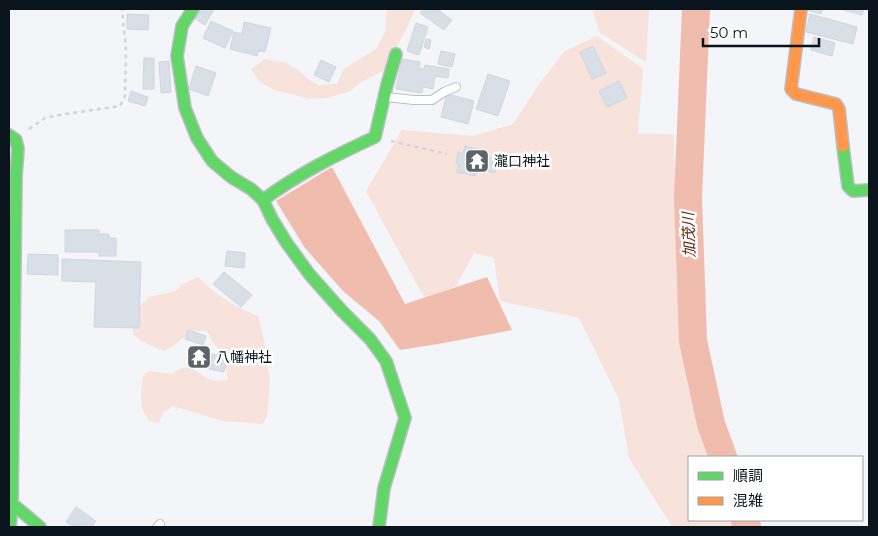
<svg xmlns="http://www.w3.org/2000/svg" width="878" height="536" viewBox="0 0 878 536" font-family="Montserrat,'Noto Sans JP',sans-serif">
<rect width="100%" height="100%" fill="#f3f5f8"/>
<!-- green -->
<g fill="#f8e2dc">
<polygon points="387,9 415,10 405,32 383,71 360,83 350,91 327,98 309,99 274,90 260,82 251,69 265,59 286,63 298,70 308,79 319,85 337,84 344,69 377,48 385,32"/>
<polygon points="592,9 649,9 646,62 600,33"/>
<polygon points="597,36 643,69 638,133 674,135 677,289 697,415 711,457 689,457 689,520 732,520 735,527 672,527 629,458 619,399 579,318 500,301 494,258 474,253 456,286 426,301 366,191 402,130 473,136 513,124 540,83 565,51"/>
<path d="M198,277C213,293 237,309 258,316L264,340L267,366L270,379L267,417L262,424L223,421L173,406L163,413L159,423L149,421L142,409L141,394L143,376L149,371L172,374C193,357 197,378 216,381C220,381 225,380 228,380L224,357L212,341L207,331H191L176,344L164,351L141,341L134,335L130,316L149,297L176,291L181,285Z"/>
</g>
<!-- water -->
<polygon fill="#f0bcad" points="332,167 405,304 487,277 512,330 438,344 400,350 379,321 343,291 305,248 276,201"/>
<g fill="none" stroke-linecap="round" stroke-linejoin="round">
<!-- river -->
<g stroke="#f0bcad" stroke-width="28">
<polyline points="696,9 688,198 693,341 711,424 723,457"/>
<polyline points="745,520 747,527"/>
</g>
</g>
<!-- building -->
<g fill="#d8dfe6" stroke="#d0d6dc">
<polygon points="201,9 214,9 205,25 195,19"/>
<polygon points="423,9 437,9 452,20 444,30 420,13"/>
<polygon points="807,9 822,9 821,14 807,10"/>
<polygon points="840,9 864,9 862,15"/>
<polygon points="127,14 149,15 148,30 127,29"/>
<polygon points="810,14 857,27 853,44 806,32"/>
<polygon points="211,21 233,31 225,48 203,38"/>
<polygon points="244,22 271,28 265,52 258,51 257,56 230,49 234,32 242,34"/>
<polygon points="416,23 428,27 419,55 407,51"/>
<polygon points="814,37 835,43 832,56 811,50"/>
<polygon points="426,39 431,40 429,49 424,47"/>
<polygon points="593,46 606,73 592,79 580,52"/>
<polygon points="441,51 455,54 452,67 438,64"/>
<polygon points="144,58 154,58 154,89 143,89"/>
<polygon points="402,59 420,62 419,68 424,69 425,65 449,69 448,78 435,76 433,89 423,87 422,93 396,89"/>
<polygon points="321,60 336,67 329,82 314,75"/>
<polygon points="169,61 171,92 161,93 159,62"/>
<polygon points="196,66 216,73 208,96 189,89"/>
<polygon points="488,74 510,81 498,116 476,109"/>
<polygon points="619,81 627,98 607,107 599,91"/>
<polygon points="131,91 148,97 145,106 128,101"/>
<polygon points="447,94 474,101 468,124 441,117"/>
<polygon points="465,146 481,150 480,155 498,160 495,173 477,169 475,176 457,172 459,164 456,163 458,152 463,154"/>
<polygon points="65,230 99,230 99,234 109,234 109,238 116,238 116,256 99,256 99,252 65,252"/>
<polygon points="227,251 245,253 244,268 225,266"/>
<polygon points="28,254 58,255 58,275 27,274"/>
<polygon points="62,259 141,262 139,328 94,327 96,282 62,281"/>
<polygon points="224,272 252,295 241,307 213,284"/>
<polygon points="188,330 206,336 203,345 185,339"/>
<polygon points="191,347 210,351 207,366 188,362"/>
<polygon points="212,354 227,357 224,372 209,369"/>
<polygon points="76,507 96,521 92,527 75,527 66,522"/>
</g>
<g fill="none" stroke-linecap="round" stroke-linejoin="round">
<defs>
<g id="lane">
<polyline points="386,97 414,100 432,100 444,92 456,87"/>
<polyline points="157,527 160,524"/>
</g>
<g id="fast">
<polyline points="193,9 182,26 177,56 185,108 197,138 212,161 231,177 251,189 263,200 272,219 286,242 310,275 342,311 370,339 386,361 405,418 384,488 379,527"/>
<polyline points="9,135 16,140 18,149 16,176 12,504 10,527"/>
<polyline points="843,146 848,186 853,191 869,190"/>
<path d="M263,200C298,174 336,155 375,137L387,85L396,54"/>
<polyline points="9,501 40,527"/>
</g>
<polyline id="slow" points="801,9 791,89 796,94 836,104 839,109 843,146"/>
</defs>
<!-- lane casing -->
<use href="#lane" stroke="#babfc5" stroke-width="10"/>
<!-- fast casing -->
<use href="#fast" stroke="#babfc5" stroke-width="14"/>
<!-- slow casing -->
<use href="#slow" stroke="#babfc5" stroke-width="14"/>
<!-- path -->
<g stroke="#d3d4d5" stroke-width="2.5" stroke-dasharray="4 4" stroke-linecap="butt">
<polyline points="29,129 45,118 59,115 120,106 125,96 126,50 122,9"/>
<polyline points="391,141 447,154"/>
</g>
<!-- lane -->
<use href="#lane" stroke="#fdfefe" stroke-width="8"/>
<!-- fast -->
<use href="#fast" stroke="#63d668" stroke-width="11"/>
<!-- slow -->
<use href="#slow" stroke="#ff974d" stroke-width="11"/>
</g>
<!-- icons -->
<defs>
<symbol id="temple-square" viewBox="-11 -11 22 22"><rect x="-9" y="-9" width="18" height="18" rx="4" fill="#5c636a" stroke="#fff"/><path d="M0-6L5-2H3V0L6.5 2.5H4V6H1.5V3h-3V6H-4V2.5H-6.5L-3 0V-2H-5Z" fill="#fff"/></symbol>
</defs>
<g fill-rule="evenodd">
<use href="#temple-square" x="463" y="147" width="28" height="28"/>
<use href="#temple-square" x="185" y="343" width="28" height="28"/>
</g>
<g text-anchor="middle" stroke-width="5" stroke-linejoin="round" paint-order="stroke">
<!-- poi labels -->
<g font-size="14" fill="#0a141d" stroke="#fff" text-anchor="start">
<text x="494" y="166">瀧口神社</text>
<text x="216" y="362">八幡神社</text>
</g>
<!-- water labels -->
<g font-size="15" font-style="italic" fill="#672610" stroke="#fff">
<text transform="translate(689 235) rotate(-92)" y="5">加茂川</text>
</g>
</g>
<!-- border -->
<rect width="878" height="536" fill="none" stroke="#0a141d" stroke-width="20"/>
<!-- legend -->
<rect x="688" y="456" width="175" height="65" fill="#ffffff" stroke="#9da1a5"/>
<rect x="698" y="472" width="25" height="8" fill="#63d668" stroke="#9da1a5"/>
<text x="733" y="481" font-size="15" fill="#0a141d">順調</text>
<rect x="698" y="497" width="25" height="8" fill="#ff974d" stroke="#9da1a5"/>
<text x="733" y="506" font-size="15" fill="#0a141d">混雑</text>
<!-- scale -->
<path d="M703 38v8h116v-8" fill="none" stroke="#0a141d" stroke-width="2.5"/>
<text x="710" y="38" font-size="15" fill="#0a141d" stroke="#ffffff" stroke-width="4" paint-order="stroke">50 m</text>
</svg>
